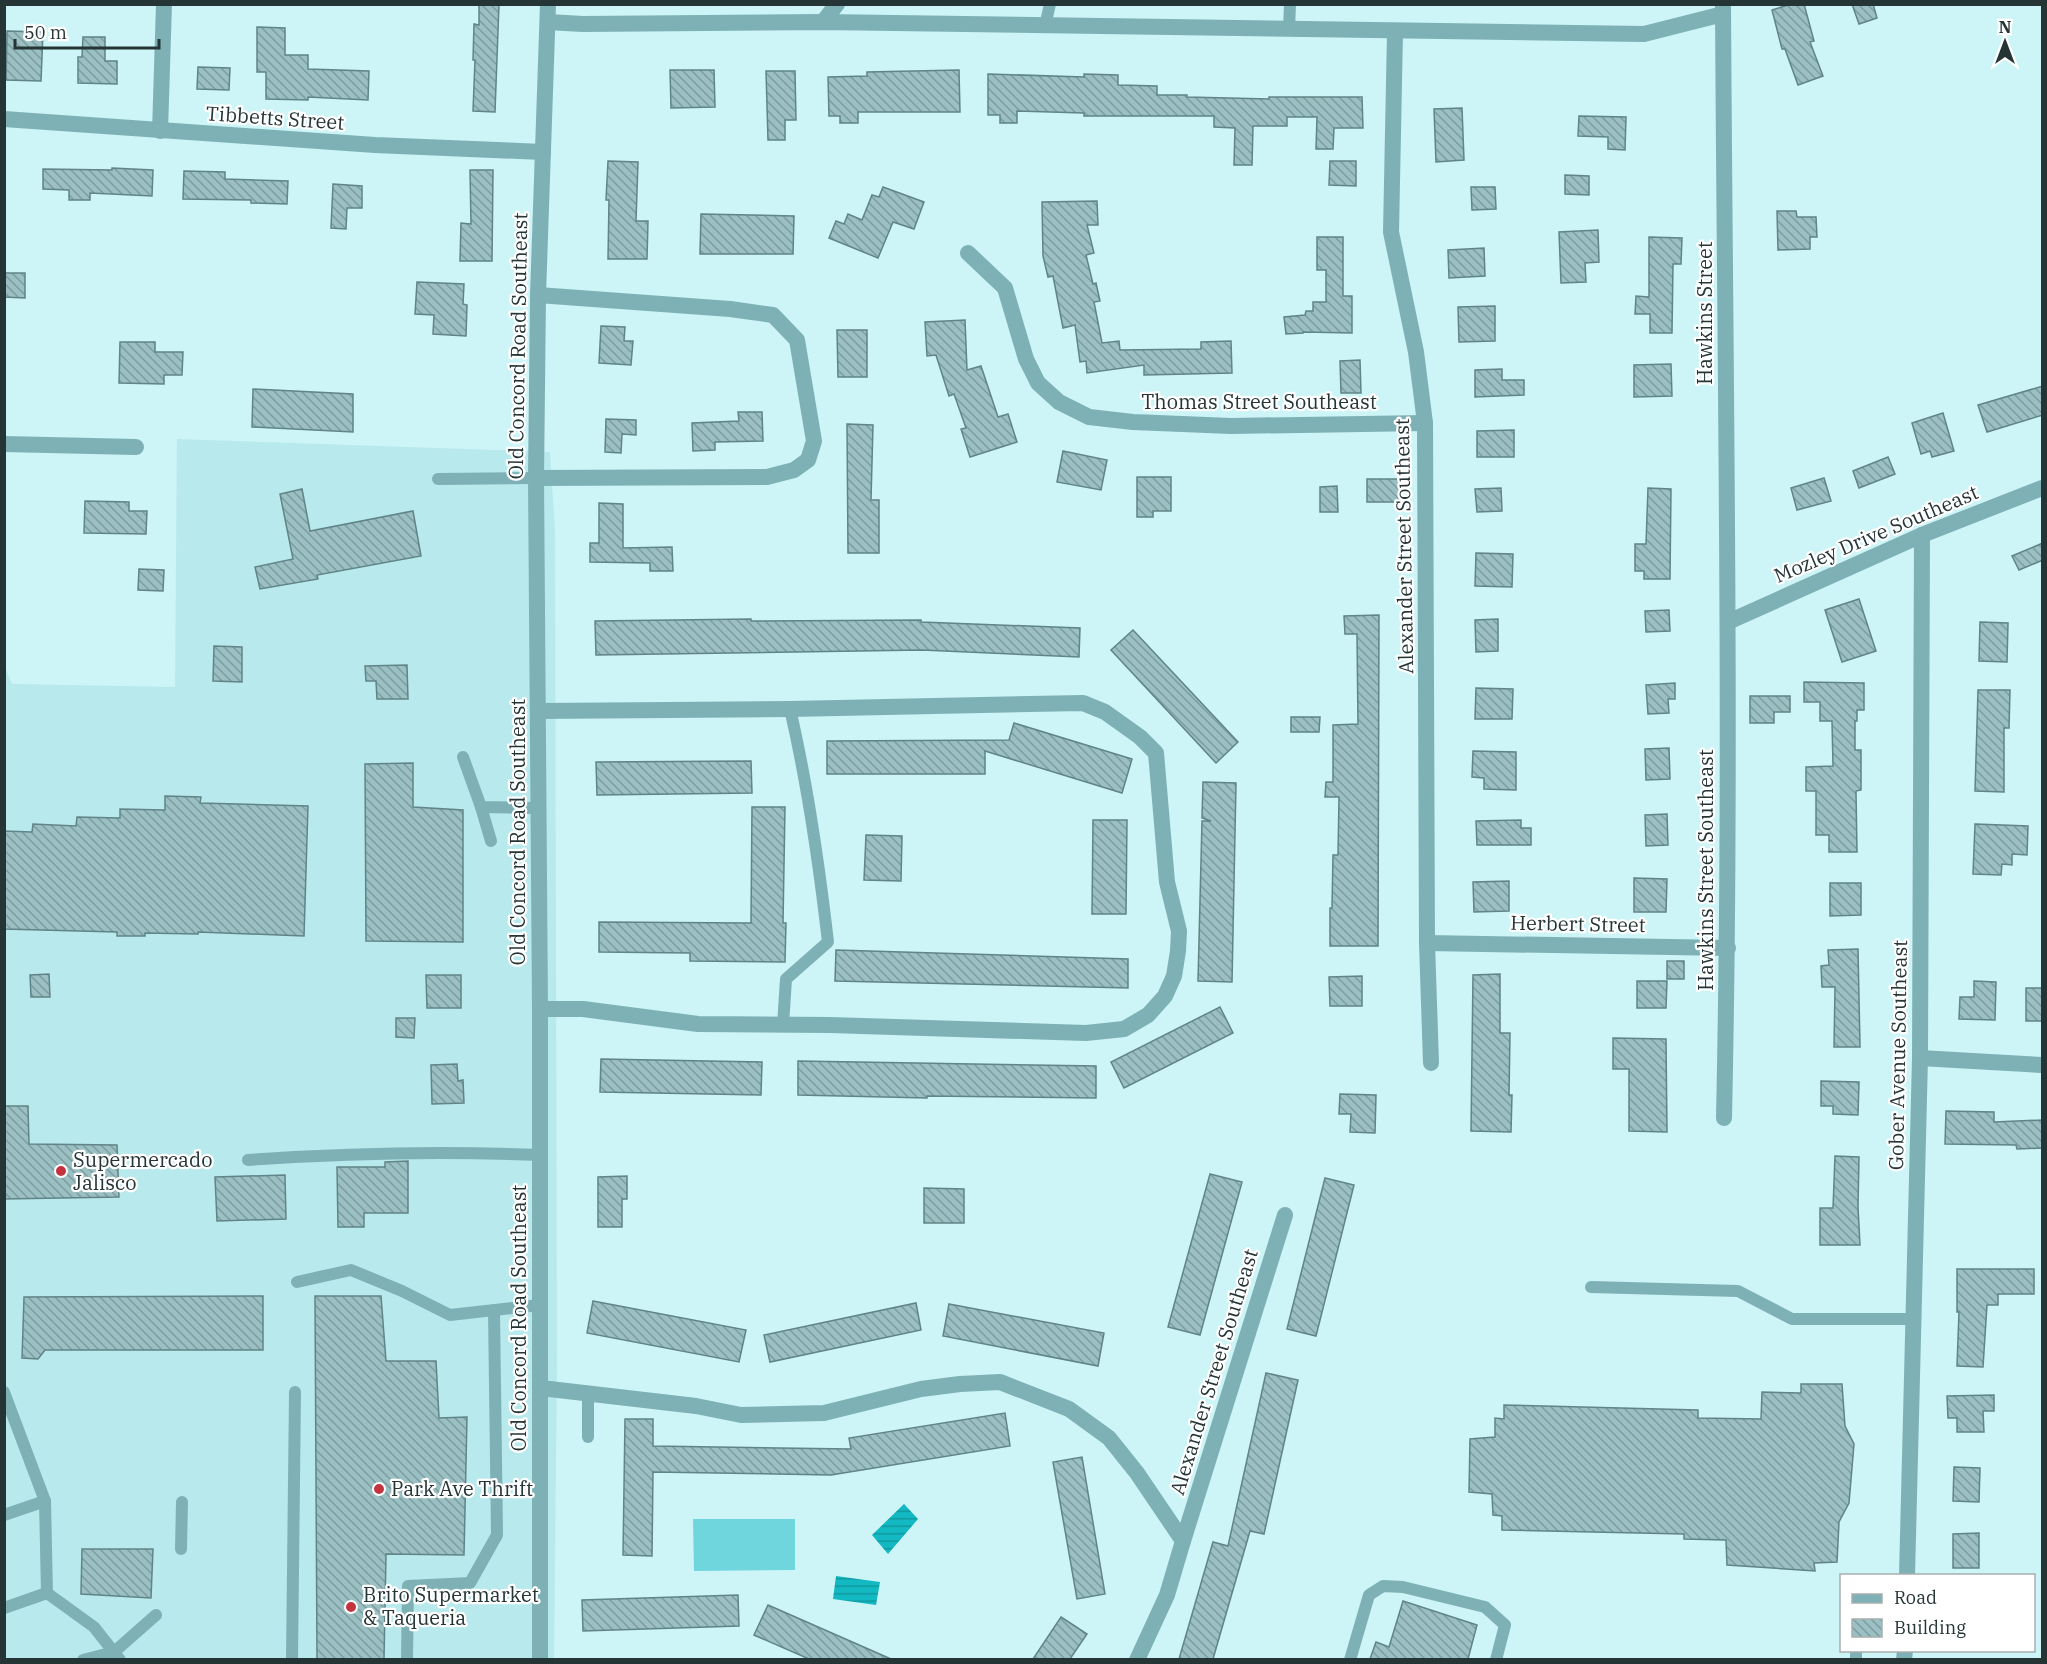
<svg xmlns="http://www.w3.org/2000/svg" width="2047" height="1664" viewBox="0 0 2047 1664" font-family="'IBM Plex Serif',serif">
<defs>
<pattern id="water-rules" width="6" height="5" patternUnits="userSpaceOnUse" patternTransform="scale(1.5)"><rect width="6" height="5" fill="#12b9c2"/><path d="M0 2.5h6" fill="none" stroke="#11979e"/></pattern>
<pattern id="building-back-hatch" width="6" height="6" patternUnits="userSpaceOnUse" patternTransform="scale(1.5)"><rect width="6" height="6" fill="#9ac0c3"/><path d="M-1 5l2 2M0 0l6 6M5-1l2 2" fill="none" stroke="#7d9d9f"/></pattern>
</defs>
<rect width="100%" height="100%" fill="#cdf4f6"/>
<!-- built -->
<polygon fill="#b8e9ed" points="177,439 550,452 555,532 557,1366 554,1659 5,1659 4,665 12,684 175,687"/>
<!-- garden -->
<polygon fill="#6fd6de" points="693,1519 795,1519 795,1570 694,1571"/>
<!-- water -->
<g fill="url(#water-rules)">
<polygon points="904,1504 918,1519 888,1554 872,1535"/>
<polygon points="836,1576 880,1582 876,1605 833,1599"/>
</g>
<!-- building -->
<g fill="url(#building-back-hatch)" stroke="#608487" stroke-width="1.5">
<polygon points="479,4 499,4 495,112 473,111 475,60 473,60 474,24 479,25"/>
<polygon points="1791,4 1804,4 1814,41 1810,42 1823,76 1798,85 1785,49 1782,49 1772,10"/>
<polygon points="1852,4 1873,4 1877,18 1859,24"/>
<polygon points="257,27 285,28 285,55 308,55 308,69 369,71 368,100 308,97 308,100 266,99 266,72 257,72"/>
<polygon points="7,31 43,32 41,81 6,80"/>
<polygon points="83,37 105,37 105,61 117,61 117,84 78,83 78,57 82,57"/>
<polygon points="198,67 230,68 229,90 197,89"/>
<polygon points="670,70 714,70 715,107 671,108"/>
<polygon points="959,70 960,112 858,112 858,123 840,123 840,116 829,116 828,77 867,76 867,72"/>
<polygon points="766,71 795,71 796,120 785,120 785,140 768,140"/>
<polygon points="988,74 1084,77 1084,74 1118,75 1118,85 1157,86 1157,95 1187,95 1187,97 1269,99 1269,97 1362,97 1363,128 1334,128 1333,149 1316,149 1317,117 1287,117 1287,126 1253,126 1252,165 1234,165 1235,128 1214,127 1214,116 1084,116 1084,113 1017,111 1017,123 1000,123 1000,115 988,115"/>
<polygon points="1462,108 1464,160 1436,162 1434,109"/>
<polygon points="1579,116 1626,117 1625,150 1608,149 1608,137 1578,136"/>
<polygon points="608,161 638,162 636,221 648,221 647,259 608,259 609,200 606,200"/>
<polygon points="1330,161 1356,161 1356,186 1329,185"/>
<polygon points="112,168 153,170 152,196 90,193 90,200 69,200 69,190 43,189 43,169 112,170"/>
<polygon points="470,170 493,170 492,261 460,261 461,223 471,224"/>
<polygon points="184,171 225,172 225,179 288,181 287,204 251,203 251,200 183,199"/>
<polygon points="1565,175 1589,176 1589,195 1565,194"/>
<polygon points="333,184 362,186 362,208 347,208 346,229 331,228"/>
<polygon points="883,187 924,202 914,229 893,222 878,258 829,238 836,221 844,224 848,214 862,220 872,195 879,197"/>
<polygon points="1471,187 1495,187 1496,209 1472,210"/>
<polygon points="1097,201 1098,225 1087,225 1094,253 1086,255 1093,284 1096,283 1100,301 1094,302 1102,343 1119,341 1120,350 1201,349 1201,342 1231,341 1232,373 1144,375 1144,365 1087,373 1086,361 1080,362 1075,325 1063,328 1053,276 1048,277 1043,256 1042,202"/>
<polygon points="1777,211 1796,211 1797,217 1816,217 1817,237 1810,237 1810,249 1778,250"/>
<polygon points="701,214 794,216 793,254 700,254"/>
<polygon points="1598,230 1599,262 1585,263 1586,282 1561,283 1559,232"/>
<polygon points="1317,237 1343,237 1343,296 1352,296 1352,333 1303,332 1303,333 1286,334 1284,317 1305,315 1306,311 1313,311 1313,302 1326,302 1326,270 1317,270"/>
<polygon points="1649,237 1682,238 1681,264 1673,264 1672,333 1650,333 1650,314 1635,314 1636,296 1649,297"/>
<polygon points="1484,248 1485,276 1449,278 1448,250"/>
<polygon points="4,273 25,273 25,298 4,297"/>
<polygon points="417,282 464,284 463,304 467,305 466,336 433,334 434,315 415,314"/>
<polygon points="1495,306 1495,341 1459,342 1458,307"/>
<polygon points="965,320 967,370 981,366 998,417 1008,414 1017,442 970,457 961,429 966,428 954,394 949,396 936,355 927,356 925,322"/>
<polygon points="601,326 625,327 624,341 633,341 631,365 599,363"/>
<polygon points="837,330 867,330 867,377 838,377"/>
<polygon points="120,342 155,342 155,352 183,352 182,375 164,375 164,384 119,383"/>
<polygon points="1360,360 1361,393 1341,393 1340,361"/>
<polygon points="1671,364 1672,396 1634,397 1634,365"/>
<polygon points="1502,369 1502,380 1524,380 1524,395 1475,397 1475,370"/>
<polygon points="2043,386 2043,415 1987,432 1978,405"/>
<polygon points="253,389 353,394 353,432 252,427"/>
<polygon points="738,412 762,412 763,441 715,442 715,450 693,451 692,423 739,421"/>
<polygon points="1943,413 1954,451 1932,457 1930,451 1921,454 1912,423"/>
<polygon points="606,419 636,420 636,435 622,434 621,453 605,452"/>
<polygon points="847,424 873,425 871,500 879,500 879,553 848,553"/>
<polygon points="1514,430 1514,457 1477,457 1477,431"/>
<polygon points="1063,451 1107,460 1101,490 1057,482"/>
<polygon points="1888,457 1895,474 1859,488 1853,471"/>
<polygon points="1137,477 1171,477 1171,511 1153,511 1153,517 1137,517"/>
<polygon points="1824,478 1831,501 1797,510 1791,488"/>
<rect x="1367" y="479" width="33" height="23"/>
<polygon points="1337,486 1338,512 1320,512 1320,487"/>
<polygon points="1501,488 1502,511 1477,512 1475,489"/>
<polygon points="1648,488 1671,489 1670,579 1644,579 1644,571 1635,571 1635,544 1646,544"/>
<polygon points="302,489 310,531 413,511 421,556 317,575 318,579 260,589 255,567 293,559 280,494"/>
<polygon points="85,501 129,502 129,511 147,511 146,534 84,533"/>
<polygon points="599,503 623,504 623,548 672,547 673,571 650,571 650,563 590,562 590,543 599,543"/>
<polygon points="2043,543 2043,560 2019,570 2012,556"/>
<polygon points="1476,553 1513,554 1512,587 1475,586"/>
<polygon points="139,569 164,570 163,591 138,590"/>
<polygon points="1859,599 1876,651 1842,662 1825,610"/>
<polygon points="1669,610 1670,631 1646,632 1645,611"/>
<polygon points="1379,615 1378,946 1330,946 1330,908 1332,908 1333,855 1338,855 1339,797 1325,797 1326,782 1333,782 1333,725 1358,724 1357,634 1345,634 1344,616"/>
<polygon points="751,619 751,621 921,620 921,622 1080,628 1079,657 922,650 596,655 595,621"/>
<polygon points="1498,619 1498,651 1476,652 1475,620"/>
<polygon points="1980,622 2008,623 2007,662 1979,661"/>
<polygon points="1133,630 1238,742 1216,763 1111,650"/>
<polygon points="214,646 242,647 242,682 213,681"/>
<polygon points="407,665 408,699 377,699 376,681 366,681 365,666"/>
<polygon points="1804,682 1864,683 1864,710 1857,710 1857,721 1855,721 1855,750 1861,750 1861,790 1856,791 1857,852 1829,852 1829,835 1816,835 1816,791 1806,791 1806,767 1833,766 1832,721 1820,721 1820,702 1804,702"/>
<polygon points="1675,683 1675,699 1668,699 1669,713 1648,714 1646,685"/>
<polygon points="1476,688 1513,689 1512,719 1475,719"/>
<polygon points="1978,690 2010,690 2009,728 2004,728 2004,792 1975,791"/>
<polygon points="1750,696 1790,696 1790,712 1774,712 1774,723 1750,723"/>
<polygon points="1291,717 1320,717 1319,732 1291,732"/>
<polygon points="1014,723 1132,759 1122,793 985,751 985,774 827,774 827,741 1009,740"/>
<polygon points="1669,748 1670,779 1646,780 1645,749"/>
<polygon points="1473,751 1516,752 1516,790 1484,789 1484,778 1472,777"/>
<polygon points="751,761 752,793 597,795 596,762"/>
<polygon points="413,763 413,807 463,810 463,942 366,941 365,764"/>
<polygon points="1203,782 1236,783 1232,982 1198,981 1202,821 1211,821 1202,818"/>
<polygon points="165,796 201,797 200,803 308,806 304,936 198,932 198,934 145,933 145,936 117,936 117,932 4,929 4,831 32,832 33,824 76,826 77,817 120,818 120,809 165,810"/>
<polygon points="752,807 785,807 783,923 786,923 785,962 690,961 690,953 599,952 599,922 751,923"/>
<polygon points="1667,814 1668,845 1646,846 1645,815"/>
<polygon points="1093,820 1127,820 1126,914 1092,914"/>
<polygon points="1521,820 1521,828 1531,828 1531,845 1477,845 1476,821"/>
<polygon points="1975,824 2028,826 2027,855 2012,854 2012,865 2002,864 2001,875 1973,874"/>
<polygon points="866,835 902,836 901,881 864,880"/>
<polygon points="1634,878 1667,879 1666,912 1634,912"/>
<polygon points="1509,881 1509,911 1474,912 1473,882"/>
<polygon points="1830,883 1861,883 1861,915 1830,916"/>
<polygon points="1858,949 1860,1047 1834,1047 1835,987 1822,987 1821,966 1829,965 1828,950"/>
<polygon points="836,950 1128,959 1128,988 835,981"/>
<rect x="1667" y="961" width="17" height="18"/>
<polygon points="49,974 50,997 31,997 30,975"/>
<polygon points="1500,974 1500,1033 1510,1033 1509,1095 1512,1095 1511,1132 1471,1131 1473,975"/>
<polygon points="426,975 461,975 461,1008 427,1008"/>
<polygon points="1362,976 1362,1006 1330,1006 1329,977"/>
<polygon points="1637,981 1667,981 1666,1008 1637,1008"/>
<polygon points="1974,981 1996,982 1995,1020 1959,1019 1960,997 1974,997"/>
<rect x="2026" y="988" width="17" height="33"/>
<polygon points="1220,1007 1233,1033 1124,1088 1111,1062"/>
<polygon points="396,1018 415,1018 414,1038 396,1037"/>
<polygon points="1613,1038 1666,1039 1667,1132 1629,1131 1629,1069 1613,1069"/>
<polygon points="601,1059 762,1062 761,1095 600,1092"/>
<polygon points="798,1061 1096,1066 1096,1098 927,1096 927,1098 798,1095"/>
<polygon points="457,1064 458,1081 463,1080 464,1103 432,1104 431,1065"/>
<polygon points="1821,1081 1859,1082 1858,1115 1833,1114 1833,1106 1821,1106"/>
<polygon points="1340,1094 1376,1095 1375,1133 1350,1132 1351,1114 1339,1114"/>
<polygon points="4,1106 28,1106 29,1144 117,1145 119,1197 4,1199"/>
<polygon points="1946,1111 1994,1112 1994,1122 2043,1120 2043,1148 2017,1149 2016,1145 1945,1144"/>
<polygon points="1835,1156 1859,1157 1858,1207 1860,1245 1820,1245 1820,1208 1833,1208"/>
<polygon points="408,1161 408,1213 364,1213 364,1227 338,1227 337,1167 385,1167 385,1162"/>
<polygon points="1210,1174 1242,1182 1200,1335 1168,1327"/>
<polygon points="285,1175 286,1219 217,1221 215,1177"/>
<polygon points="627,1176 627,1199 622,1199 622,1227 598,1227 598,1177"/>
<polygon points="1325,1178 1354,1185 1316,1336 1287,1329"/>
<polygon points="924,1188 964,1189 964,1223 924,1223"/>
<polygon points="1957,1269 2034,1269 2034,1294 1998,1294 1998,1305 1987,1305 1983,1367 1957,1366 1959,1312 1957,1312"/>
<polygon points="263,1296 263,1350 45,1350 38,1359 22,1358 24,1297"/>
<polygon points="315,1296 381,1296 386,1361 436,1361 439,1418 467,1417 464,1555 386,1554 384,1659 317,1659"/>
<polygon points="593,1301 746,1330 739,1362 587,1333"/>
<polygon points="916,1303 921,1330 770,1362 764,1335"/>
<polygon points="949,1304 1104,1333 1098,1366 943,1336"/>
<polygon points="1266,1373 1298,1380 1264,1534 1250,1531 1213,1659 1179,1659 1213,1542 1228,1546"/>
<polygon points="1801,1384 1842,1384 1845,1426 1854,1444 1849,1503 1839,1522 1837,1562 1814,1563 1815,1571 1727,1565 1726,1540 1684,1539 1684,1534 1502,1530 1502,1516 1493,1515 1492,1494 1469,1492 1470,1439 1495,1437 1495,1418 1504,1419 1504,1405 1698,1410 1698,1418 1761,1419 1762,1392 1801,1393"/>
<polygon points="1994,1395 1994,1411 1983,1411 1984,1432 1957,1432 1957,1418 1948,1418 1947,1396"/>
<polygon points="1005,1413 1010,1446 831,1475 653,1472 652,1556 623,1555 625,1419 653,1419 653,1446 851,1449 849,1438"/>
<polygon points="1082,1457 1105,1594 1077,1599 1053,1462"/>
<polygon points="1954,1467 1980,1468 1979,1502 1953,1501"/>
<polygon points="1979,1533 1979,1568 1953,1568 1953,1534"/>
<polygon points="82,1549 153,1549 151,1598 81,1594"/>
<polygon points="738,1595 739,1626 583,1631 582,1600"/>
<polygon points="1403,1601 1477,1625 1468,1659 1370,1659 1376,1642 1389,1647"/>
<polygon points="768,1605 891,1659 809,1659 754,1635"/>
<polygon points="1061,1617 1087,1634 1070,1659 1033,1659"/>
</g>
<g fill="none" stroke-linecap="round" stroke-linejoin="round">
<!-- service -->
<g stroke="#7eb1b5" stroke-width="12">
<polyline points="1045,26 1050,4"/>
<polyline points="1289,30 1290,4"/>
<polyline points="438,479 536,478"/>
<polyline points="463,757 481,807 539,808"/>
<polyline points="481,807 491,841"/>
<path d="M783,1025L786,979L828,942C819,864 808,786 790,709"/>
<path d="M248,1160C346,1153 443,1151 540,1155"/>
<polyline points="297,1282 351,1270 402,1291 450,1315 540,1305"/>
<polyline points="1591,1287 1738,1291 1792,1319 1913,1319"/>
<polyline points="4,1392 45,1501 4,1515"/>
<polyline points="588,1394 588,1437"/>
<polyline points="181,1549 182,1502"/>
<polyline points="47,1593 94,1627 120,1660"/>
<polyline points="4,1608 47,1593 45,1501"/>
<polyline points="1856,1650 1856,1660"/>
<polyline points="83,1660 114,1652 156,1615"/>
<polyline points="292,1660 295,1392"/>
<polyline points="407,1660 408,1586 470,1583 497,1535 494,1310"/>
<polyline points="1350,1660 1369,1595 1383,1586 1403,1587 1485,1607 1505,1625 1496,1660"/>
</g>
<!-- minor -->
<g stroke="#7eb1b5" stroke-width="16">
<path d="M1723,5C1725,376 1732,747 1724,1118"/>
<polyline points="548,22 583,24 823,22 1644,34 1723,14"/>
<polyline points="823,22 837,4"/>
<polyline points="1395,32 1391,232 1416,352 1425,423 1427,943 1431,1063"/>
<polyline points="4,119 375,145 543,152"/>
<polyline points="160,131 164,4"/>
<polyline points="968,253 1005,288 1026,359 1038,383 1059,402 1089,417 1133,422 1231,426 1425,423"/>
<polyline points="4,444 136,447"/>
<polyline points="536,478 767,477 794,470 808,460 814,441 797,340 773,315 730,309 538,295"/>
<polyline points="1728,622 1922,535 2042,488"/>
<polyline points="538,711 790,709 1083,703 1105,712 1140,737 1156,753 1167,882 1179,931 1178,951 1174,976 1165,996 1148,1015 1124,1029 1086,1033 830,1025 698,1024 583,1009 540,1009"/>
<polyline points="1427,943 1728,948"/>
<polyline points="1920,1058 2042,1065"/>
<polyline points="541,1388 696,1406 741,1415 824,1413 921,1389 960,1384 1000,1382 1069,1409 1109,1438 1137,1473 1183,1541 1167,1595 1137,1660"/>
<polyline points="1183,1541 1285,1215"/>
<polyline points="1907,1576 1920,1058 1922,535"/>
<polyline points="540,1660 540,1009 536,478 538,295 548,4"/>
<polyline points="1904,1660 1905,1650"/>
</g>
</g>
<!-- markers -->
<g fill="#c4343f" stroke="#fff" stroke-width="2">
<circle cx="61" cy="1171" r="6"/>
<circle cx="379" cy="1489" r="6"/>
<circle cx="351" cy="1607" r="6"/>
</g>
<g text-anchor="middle" stroke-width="4.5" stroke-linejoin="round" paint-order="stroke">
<!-- street labels -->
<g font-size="20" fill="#253435" stroke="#fff">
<text transform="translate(275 118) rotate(4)" y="7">Tibbetts Street</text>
<text transform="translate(1705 313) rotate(-90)" y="7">Hawkins Street</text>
<text transform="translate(518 346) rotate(-89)" y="7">Old Concord Road Southeast</text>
<text x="1259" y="409">Thomas Street Southeast</text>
<text transform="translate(1876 534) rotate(-23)" y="7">Mozley Drive Southeast</text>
<text transform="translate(1404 546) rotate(-91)" y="7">Alexander Street Southeast</text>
<text transform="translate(518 832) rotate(-90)" y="7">Old Concord Road Southeast</text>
<text transform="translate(1706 870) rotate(-90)" y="7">Hawkins Street Southeast</text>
<text transform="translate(1578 924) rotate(1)" y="7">Herbert Street</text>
<text transform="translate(1898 1055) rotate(-89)" y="7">Gober Avenue Southeast</text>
<text transform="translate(519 1318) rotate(-90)" y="7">Old Concord Road Southeast</text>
<text transform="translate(1214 1372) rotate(-73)" y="7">Alexander Street Southeast</text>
</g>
<!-- poi labels -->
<g font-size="20" fill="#253435" stroke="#fff" text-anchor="start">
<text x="73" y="1167">Supermercado<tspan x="73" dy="23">Jalisco</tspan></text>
<text x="391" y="1496">Park Ave Thrift</text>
<text x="363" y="1602">Brito Supermarket<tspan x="363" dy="23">&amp; Taqueria</tspan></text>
</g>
</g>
<!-- border -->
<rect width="2047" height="1664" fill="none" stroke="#253435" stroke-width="12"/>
<!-- legend -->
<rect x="1840" y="1574" width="195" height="78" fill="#ffffff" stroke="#a8aeae" stroke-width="1.5"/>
<rect x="1852" y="1594" width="30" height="9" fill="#7eb1b5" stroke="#a8aeae" stroke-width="1.5"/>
<text x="1894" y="1604" font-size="18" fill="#253435">Road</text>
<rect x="1852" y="1619" width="30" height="18" fill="url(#building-back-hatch)" stroke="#a8aeae" stroke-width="1.5"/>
<text x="1894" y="1634" font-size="18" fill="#253435">Building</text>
<!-- north arrow -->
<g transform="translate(2005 42)" stroke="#ffffff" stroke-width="4.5" paint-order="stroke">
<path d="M0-4.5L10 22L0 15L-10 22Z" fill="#253435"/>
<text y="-9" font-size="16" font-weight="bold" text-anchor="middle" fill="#253435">N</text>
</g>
<!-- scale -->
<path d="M15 39v9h144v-9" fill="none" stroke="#253435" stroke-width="3"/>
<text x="24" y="39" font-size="18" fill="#253435" stroke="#ffffff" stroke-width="4.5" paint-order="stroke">50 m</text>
</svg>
